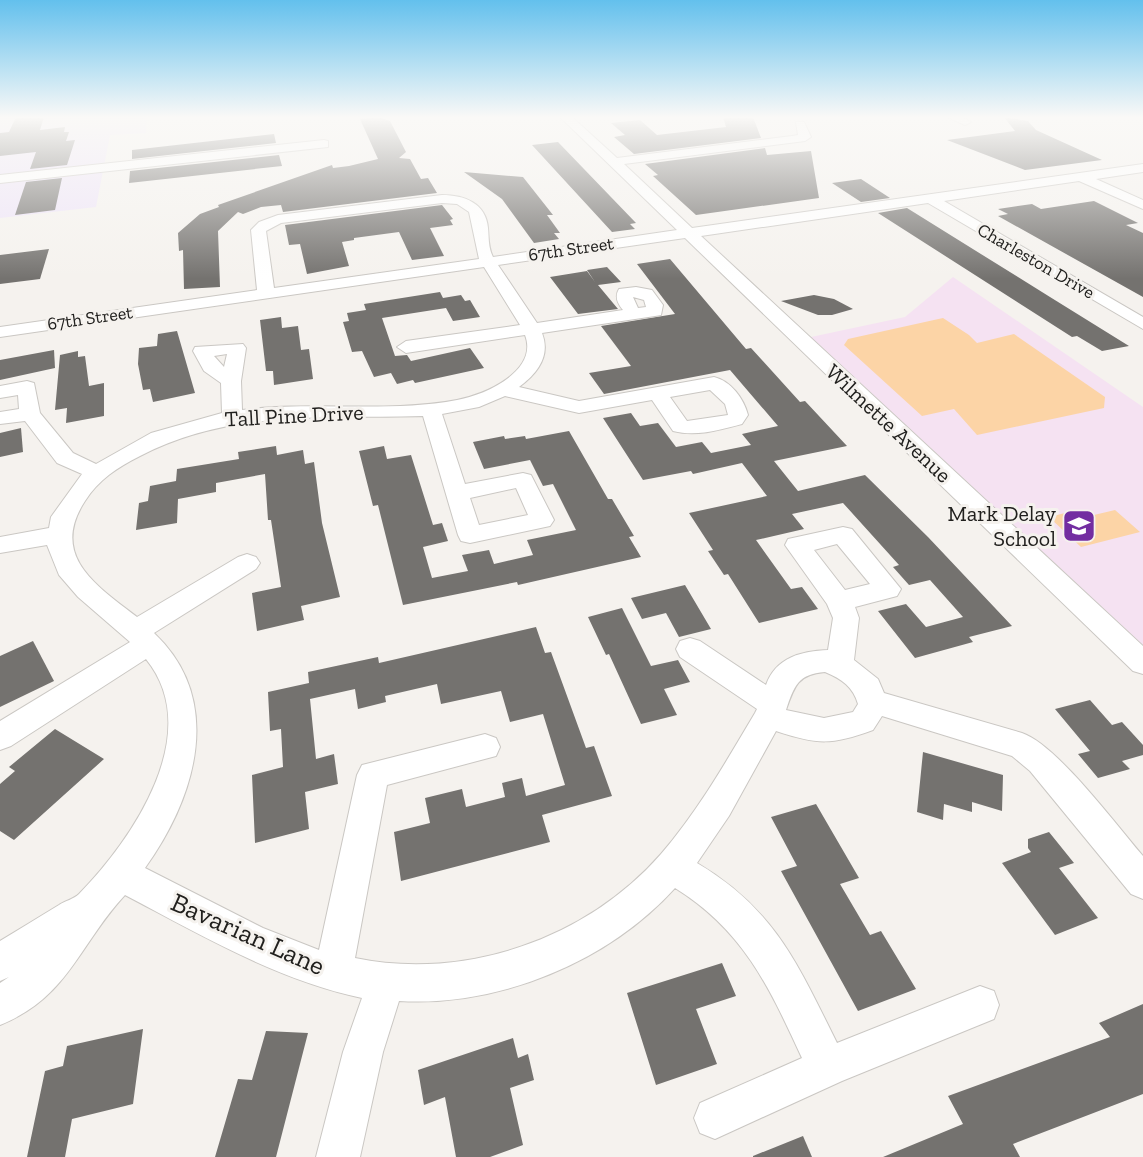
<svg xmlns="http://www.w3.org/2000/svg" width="1143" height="1157" viewBox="0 0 1143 1157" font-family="'Zilla Slab',serif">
<rect width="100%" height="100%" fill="#f5f2ee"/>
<!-- commercial -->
<polygon fill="#eee4f8" points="0,117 147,117 146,133 110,135 96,207 0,218"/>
<!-- education -->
<polygon fill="#f5e2f2" points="953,277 1143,407 1143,645 811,337 905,317"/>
<!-- green -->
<g fill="#fcd4a6">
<polygon points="943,318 969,335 977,343 1014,334 1105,397 1104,408 977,435 954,409 922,416 844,345 848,339"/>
<polygon points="1115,510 1140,532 1081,547 1049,517 1065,513 1073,520"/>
</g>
<!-- building -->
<g fill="#74726f">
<polygon points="16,117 44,117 40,130 65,127 64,132 69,132 66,141 75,140 67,165 30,169 36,152 0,156 0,133 9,132"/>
<polygon points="378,117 390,121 406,152 399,158 410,159 421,179 428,178 437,193 283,212 281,205 261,207 243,214 238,212 218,231 220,287 184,289 183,250 179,251 178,233 200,214 219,207 218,205 332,165 333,168 349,166 378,159 360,119"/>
<polygon points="723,117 753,117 761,138 634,154 614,137 625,135 611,123 640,120 657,135 726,127"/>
<polygon points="1004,117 1028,121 1036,130 1102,160 1025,170 947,140 1015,131"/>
<polygon points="274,134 276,143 132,159 132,150"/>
<polygon points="558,142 636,223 630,224 635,229 612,232 532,145"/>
<polygon points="765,148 767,155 811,151 819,198 696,215 653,176 658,175 645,164"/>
<polygon points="279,155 282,166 129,183 130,171"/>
<polygon points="464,172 523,177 553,215 547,215 560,233 554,233 559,239 534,243 502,199"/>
<polygon points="62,178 55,210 15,215 26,182"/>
<polygon points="861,179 890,198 861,202 832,183"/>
<polygon points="1094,201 1138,223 1126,225 1143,233 1143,297 998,216 1008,214 998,209 1032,204 1041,209"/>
<polygon points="442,205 453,219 450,220 453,225 430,228 444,256 412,260 399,232 354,238 354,240 342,242 349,266 307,274 300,244 289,245 285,225"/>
<polygon points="907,208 1050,297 1129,346 1102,351 1077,336 1072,337 878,213"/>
<polygon points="49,249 40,279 0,284 0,255"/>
<polygon points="670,259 746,349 751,348 800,402 805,401 847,446 774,461 798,491 865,475 928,537 1012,626 969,637 973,642 915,658 878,611 906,604 926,627 963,617 930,580 909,585 893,567 899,565 843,503 792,514 804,529 756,540 791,589 802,587 818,609 759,623 728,574 724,575 708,551 713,550 689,513 767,496 742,463 693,474 691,471 643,480 603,418 631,413 640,426 658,423 676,447 702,442 711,453 751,445 742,434 778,426 730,370 604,394 589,373 631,366 601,326 675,314 637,264"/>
<polygon points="607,267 621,282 598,285 618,309 578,314 550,277 587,271 595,282 587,270"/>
<polygon points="440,292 443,298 461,295 465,301 470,300 480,317 453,321 446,308 382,318 395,356 407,355 411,361 470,348 484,368 415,383 413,380 397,384 391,373 374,377 362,351 352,352 343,322 349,321 347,313 366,310 364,304"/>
<polygon points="814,295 834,299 853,309 832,315 818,315 781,301"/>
<polygon points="281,317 282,328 298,326 301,350 309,349 313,379 274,385 273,371 266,371 260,320"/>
<polygon points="177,331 195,393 153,402 150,389 143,390 138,364 139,348 157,346 158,334"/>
<polygon points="54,350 55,368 0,380 0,360"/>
<polygon points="78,351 78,357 85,356 89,386 104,383 104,416 66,423 67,408 55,410 60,355"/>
<polygon points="21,428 23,452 0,457 0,433"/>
<polygon points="569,431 608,499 612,499 634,536 629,537 641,557 518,585 517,582 403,605 378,505 373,506 359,451 384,446 387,459 411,455 433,525 442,523 448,541 423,547 432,578 468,571 462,555 489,550 494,564 533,555 527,540 576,530 553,484 543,486 530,460 484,469 473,442 504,436 505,439 525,436 526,439"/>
<polygon points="276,446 277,455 303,450 305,464 314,462 322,523 340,597 301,606 304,620 257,631 252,593 281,587 271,520 268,520 265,474 216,483 216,492 178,499 177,523 136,530 139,503 148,501 150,486 176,481 177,469 239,459 238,452"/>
<polygon points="685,585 711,629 679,637 666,613 642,619 631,598"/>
<polygon points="622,608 651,666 678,660 690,682 664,689 677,715 641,724 609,654 606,655 588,617"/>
<polygon points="536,627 545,653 551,652 586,748 594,746 612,796 542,815 550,842 401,881 394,832 430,823 425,798 462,789 466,807 505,797 502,783 522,778 526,796 565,785 543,714 510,722 501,691 441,704 437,684 385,696 386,702 358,709 355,689 310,699 316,759 334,754 338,784 305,792 309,829 255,843 252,775 283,767 281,729 270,731 268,692 309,683 308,672 378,657 379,663"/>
<polygon points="33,641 54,681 0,707 0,656"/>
<polygon points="1090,700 1112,725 1122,722 1143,745 1143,755 1122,761 1130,769 1098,778 1078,754 1090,751 1055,709"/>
<polygon points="55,729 104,759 14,840 0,831 0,784 15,771 9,767"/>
<polygon points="923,752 1003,775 1002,811 972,802 972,812 944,804 943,820 917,812"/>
<polygon points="816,804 859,878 840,884 870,935 881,931 916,989 858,1011 781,871 797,866 771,817"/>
<polygon points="1049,832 1074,863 1059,868 1098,918 1055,935 1002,863 1031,852 1028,848 1028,839"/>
<polygon points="722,963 736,996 696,1009 717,1064 656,1085 627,993"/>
<polygon points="1143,1004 1143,1094 1013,1144 1020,1157 883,1157 963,1124 948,1096 1110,1037 1099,1023"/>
<polygon points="143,1029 133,1104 72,1119 65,1157 27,1157 45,1071 63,1066 67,1046"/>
<polygon points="266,1031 308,1033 276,1157 215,1157 238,1079 252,1080"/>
<polygon points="513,1038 518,1058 528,1054 534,1080 510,1088 523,1145 490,1157 456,1157 445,1097 424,1105 418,1070"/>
<polygon points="803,1136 812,1157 753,1157 753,1156"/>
</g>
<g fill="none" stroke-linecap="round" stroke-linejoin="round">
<defs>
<g id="minor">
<path d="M560,117H572L617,158L792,136L798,135L796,122H804L811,137L805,141L624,164L692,228L1143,164V172L1096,179L1143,200V209L1079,181L944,201L1143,317V329L928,203L701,236L1143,646V674L1133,671L685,238L498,265L537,323L623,310C618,304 614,297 619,289L636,287L652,290L663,305L661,315L655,316L542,333C551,356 537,374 519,387L579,401L714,377C731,381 744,399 748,415L742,424C720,430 696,437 673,431L652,400L579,413L505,396L479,407L442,414L465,484L523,473L531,475L554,520L550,526L470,543L461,541L458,535L423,416C325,419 230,409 140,456C118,467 98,480 85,501C49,556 97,586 137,617L238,557L247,554L256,557L260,563L256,569L154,633C226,701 195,798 145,868L263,928L319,950L357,775L362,765L485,734L496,738L500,747L496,756L387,785L355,958C465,981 587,939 661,854C698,811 726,762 755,713L757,709L680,657L676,649L680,641L690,638L700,641L766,685C776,657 802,651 828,650L833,618L827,604L785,545L788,539L843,527L852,529L901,589L897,596L855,607L859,618L854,660L878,679L884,693L1022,733C1057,745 1116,825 1143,856V899L1131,894L1030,771L1012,756L882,716L873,730C832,745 818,745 776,731L729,816L697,863C775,909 798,965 837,1043L980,986L994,991L999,1005L994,1019L842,1081L715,1139L700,1133L694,1118L700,1103L802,1058C769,987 744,931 675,888C608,962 499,1007 399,1001L383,1052L360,1157H316L343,1052L362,998C277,980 201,935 125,895C79,944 69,997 0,1025V983L9,977L0,981V941C20,929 39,917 59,905C65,901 74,899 79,894C132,840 206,733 146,659L11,746L0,750V721L130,642L78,597L59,575L47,545L0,553V537L49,528L51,517L82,474L57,463L25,421L0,424V412L19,409L18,395L0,398V386L27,381L34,383L40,413L73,453L96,464L151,433L222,413L221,383L204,371L193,351L195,347L243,344L246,348L241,381L242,410C313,401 389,413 457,400C485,395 539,371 525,335L406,353L397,347L406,341L520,325L484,267L0,337V327L257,290L251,230L259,222L278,215L442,195C464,195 486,203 488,228C489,238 488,247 493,257L677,230ZM442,203L457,204L469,212L479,259L274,288L266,231L281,223ZM633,297L644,300L646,307L638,308ZM227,354L224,367L214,356ZM710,390L725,404L728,415L687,421L670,397ZM516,488L528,515L479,525L470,498ZM837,544L870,584L845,590L814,550ZM825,672C842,679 853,687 858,704L853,712L824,718L786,710C794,686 798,674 825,672Z"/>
<polygon points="947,117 962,117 971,122 965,125"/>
<polygon points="324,140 328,141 328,147 0,183 0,175"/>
</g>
</defs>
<!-- minor casing -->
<use href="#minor" stroke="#cac7c3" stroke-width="2"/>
<!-- minor -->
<use href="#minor" fill="#fff" fill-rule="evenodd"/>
</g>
<!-- sky -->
<linearGradient id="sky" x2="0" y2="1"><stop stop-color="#63c0ed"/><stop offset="0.42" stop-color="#faf9f7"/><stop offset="1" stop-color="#faf9f7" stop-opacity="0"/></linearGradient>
<rect width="1143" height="279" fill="url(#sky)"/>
<!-- icons -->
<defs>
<symbol id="school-square" viewBox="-11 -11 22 22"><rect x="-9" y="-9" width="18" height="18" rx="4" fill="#732da1" stroke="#f5f2ee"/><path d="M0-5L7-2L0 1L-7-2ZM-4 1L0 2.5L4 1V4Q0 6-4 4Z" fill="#fff"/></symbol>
</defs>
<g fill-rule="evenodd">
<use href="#school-square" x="1060" y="507" width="38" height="38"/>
</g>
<g text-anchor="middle" stroke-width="6" stroke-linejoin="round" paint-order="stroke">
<!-- far-street labels -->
<g font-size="18" fill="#21201e" stroke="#f5f2ee">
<text transform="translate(571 249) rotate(-8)" y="6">67th Street</text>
<text transform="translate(1036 261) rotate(30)" y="6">Charleston Drive</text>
<text transform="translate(90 318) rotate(-8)" y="6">67th Street</text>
</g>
<!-- street labels -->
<g font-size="22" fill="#21201e" stroke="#f5f2ee">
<text transform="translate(294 415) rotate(-3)" y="8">Tall Pine Drive</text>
<text transform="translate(889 423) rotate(43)" y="8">Wilmette Avenue</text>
</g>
<!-- poi labels -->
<g font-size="22" fill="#21201e" stroke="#f5f2ee" text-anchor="end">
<text x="1056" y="521">Mark Delay<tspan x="1056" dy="25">School</tspan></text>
</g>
<!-- near-street labels -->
<g font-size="27" fill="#21201e" stroke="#f5f2ee">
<text transform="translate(248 934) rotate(24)" y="9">Bavarian Lane</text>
</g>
</g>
</svg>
